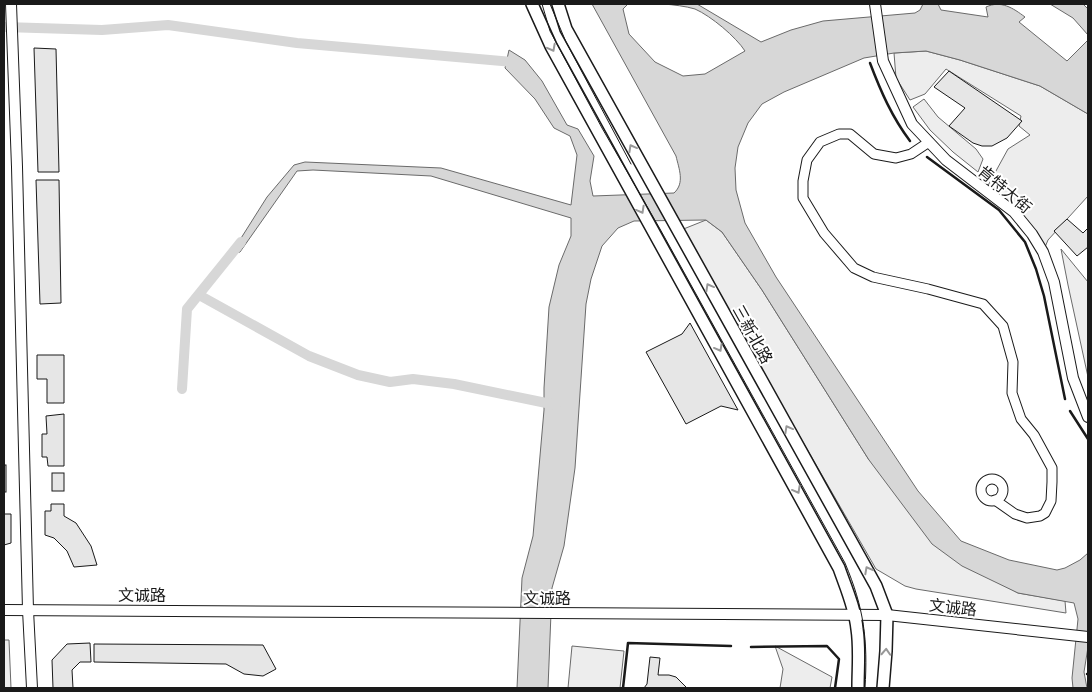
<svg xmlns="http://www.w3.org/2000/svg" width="1092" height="692" viewBox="0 0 1092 692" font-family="'Varela Round','Noto Sans SC',sans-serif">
<rect width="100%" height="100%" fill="#fff"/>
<!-- built -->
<g fill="#ededed" stroke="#6a6a6a">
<polygon points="926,51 960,60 1040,86 1088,114 1088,196 1048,240 1043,252 1032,234 985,191 1008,149 1030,135 1019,126 1021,116 946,69 925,94 910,100 896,78 894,53"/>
<polygon points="924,99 938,117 976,149 983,159 978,172 953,152 930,130 913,107"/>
<polygon points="706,220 722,232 762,290 869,460 994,580 1018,593 1065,601 1066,613 916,589 905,586 876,569 681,230"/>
<polygon points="1061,249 1088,282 1088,377 1068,285"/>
<polygon points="4,640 9,640 11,688 4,688"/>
<polygon points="572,646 624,651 620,688 568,688"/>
<polygon points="775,646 832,677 830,688 780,688 783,669"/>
</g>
<!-- water -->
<g fill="#d7d7d7" stroke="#6a6a6a">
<path d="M592,4H628L623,9L629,34L655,62L683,76L705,74L745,51C736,37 711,16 695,9C685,6 674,5 664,4H697L761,42L791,30L823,21L915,13L920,10L923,4H938L941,10L988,17L986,7C1001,0 1013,8 1025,17L1019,22L1067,61L1088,40V114L1040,86L960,60L926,51L894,53L864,58L784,92L762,104L748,123L738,147L735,168L736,190L745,223L776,277L918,491L961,541L1009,560L1057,570L1065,568L1080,560L1088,553V647L1084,672L1087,688H1073L1072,678L1078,619L1074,603L1018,593L962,566L932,544L869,460L762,290L722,232L706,220L634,221L618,228L602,246L591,279L586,304L575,468L564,546L552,588L548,688H517L522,578L533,536L544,410V388L549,307L559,265L571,236V218L431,176L313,170L297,171L240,252L231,254L267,197L294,165L305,162L441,168L571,205L577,155L570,136L554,128L535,99L505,68L509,50L525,60L542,81L567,125L578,129L594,156L590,181L593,196L674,193C685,183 679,169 676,156Z"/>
<polygon points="1050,4 1083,4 1088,9 1088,35 1073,18"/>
</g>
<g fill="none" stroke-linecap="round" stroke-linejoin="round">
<!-- canal -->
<g stroke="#d7d7d7" stroke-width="10">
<polyline points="4,27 102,30 168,25 297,43 513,62 516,66"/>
<polyline points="199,295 309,356 358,375 390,382 413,379 454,384 556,405"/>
<polyline points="182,389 187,309 241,242"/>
</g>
</g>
<!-- building -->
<g fill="#e6e6e6" stroke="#1a1a1a">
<polygon points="34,48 56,49 59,172 38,172"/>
<polygon points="949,71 1022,121 1007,138 992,146 982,146 973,143 949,126 965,108 934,87"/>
<polygon points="36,180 59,180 61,303 40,304"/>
<polygon points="1067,219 1083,233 1088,228 1088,247 1077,256 1054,231"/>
<polygon points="690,323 738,410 721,406 686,424 646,352 682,334"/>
<polygon points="37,355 64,355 64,403 47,403 47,379 37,379"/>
<polygon points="64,414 64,466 48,466 47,457 42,457 42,434 47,434 46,416"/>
<rect x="4" y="465" width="2" height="27"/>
<rect x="52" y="473" width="12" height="18"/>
<polygon points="51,504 64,504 64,516 76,523 91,546 97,565 74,567 67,551 54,538 45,535 45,511 51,511"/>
<polygon points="4,514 11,514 11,543 4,545"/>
<polygon points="90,643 91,662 80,662 72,670 73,688 53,688 52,660 67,644"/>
<polygon points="94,644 263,645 276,669 263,676 244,674 226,664 94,662"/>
<polygon points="650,657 660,658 658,675 669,675 676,677 687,688 644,688 647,684"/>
</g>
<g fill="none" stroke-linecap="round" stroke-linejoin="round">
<defs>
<g id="minor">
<polyline points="929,142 911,154 896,158 874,154 850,134 839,134 820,142 807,160 803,181 803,198 824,233 854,268 873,277 928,289 983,304 1003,326 1013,362 1012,393 1021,419 1034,435 1052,468 1052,482 1051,501 1045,513 1040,516 1027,518 1015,514 995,500"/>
<circle cx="992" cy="490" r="11"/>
</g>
<g id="tertiary">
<polyline points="11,4 17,167 28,610 32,688"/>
<polyline points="875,4 883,61 912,124 946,160 1014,212 1032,234 1043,252 1054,282 1073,378 1088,417"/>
<polyline points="4,610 887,615 1088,637"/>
</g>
<g id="secondary">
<path d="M532,4L551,46L839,568C846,588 855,608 857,629C860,648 858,668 858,688"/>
<polyline points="558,4 566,29 876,586 887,615 886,651 883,688"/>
</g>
</defs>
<!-- minor casing -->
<use href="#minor" stroke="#1a1a1a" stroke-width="11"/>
<!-- tertiary casing -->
<use href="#tertiary" stroke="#1a1a1a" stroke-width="12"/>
<!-- secondary casing -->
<use href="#secondary" stroke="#1a1a1a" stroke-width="14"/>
<!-- minor -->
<use href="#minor" stroke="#fff" stroke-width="9"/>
<!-- tertiary -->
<use href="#tertiary" stroke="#fff" stroke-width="10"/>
<!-- secondary -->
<use href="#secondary" stroke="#fff" stroke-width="11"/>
<!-- tram -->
<g stroke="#1a1a1a" stroke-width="1">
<path d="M542,4L550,31L602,128L660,229L845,563C864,608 868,640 865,688"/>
<polyline points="550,4 566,42 631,164"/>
</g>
<!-- wall -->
<g stroke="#1a1a1a" stroke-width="2.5">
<path d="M870,63C881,92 892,117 910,141"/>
<polyline points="927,157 999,210 1025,242 1036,269 1044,296 1065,399"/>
<polyline points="1070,411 1088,439"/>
<polyline points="751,647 827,646 839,659 835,688"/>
<polyline points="1087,674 1088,674"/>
<polyline points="623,688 628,643 731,646"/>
</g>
</g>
<!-- one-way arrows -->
<defs><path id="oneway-chevron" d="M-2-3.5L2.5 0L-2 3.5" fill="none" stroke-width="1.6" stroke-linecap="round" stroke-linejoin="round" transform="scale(1.25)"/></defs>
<g stroke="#989898">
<use href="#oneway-chevron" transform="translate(552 48) rotate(62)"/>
<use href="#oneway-chevron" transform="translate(632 148) rotate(-119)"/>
<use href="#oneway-chevron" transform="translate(641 210) rotate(61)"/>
<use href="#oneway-chevron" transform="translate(709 287) rotate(-119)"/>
<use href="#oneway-chevron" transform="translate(719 348) rotate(61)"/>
<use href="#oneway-chevron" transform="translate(788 429) rotate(-119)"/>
<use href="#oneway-chevron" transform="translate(797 490) rotate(61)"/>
<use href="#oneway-chevron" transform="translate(868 570) rotate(-118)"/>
<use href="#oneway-chevron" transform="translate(886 652) rotate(-87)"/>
</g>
<g text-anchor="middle" stroke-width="4" stroke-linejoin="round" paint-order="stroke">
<!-- street labels -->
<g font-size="16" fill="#1a1a1a" stroke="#fff">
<text transform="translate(1005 189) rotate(40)" y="6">肯特大街</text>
<text transform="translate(753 334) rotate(61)" y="6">三新北路</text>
<text x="142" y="601">文诚路</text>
<text x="547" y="604">文诚路</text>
<text transform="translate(953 607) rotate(6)" y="6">文诚路</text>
</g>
</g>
<!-- border -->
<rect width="1092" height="692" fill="none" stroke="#1a1a1a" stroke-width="10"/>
</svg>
